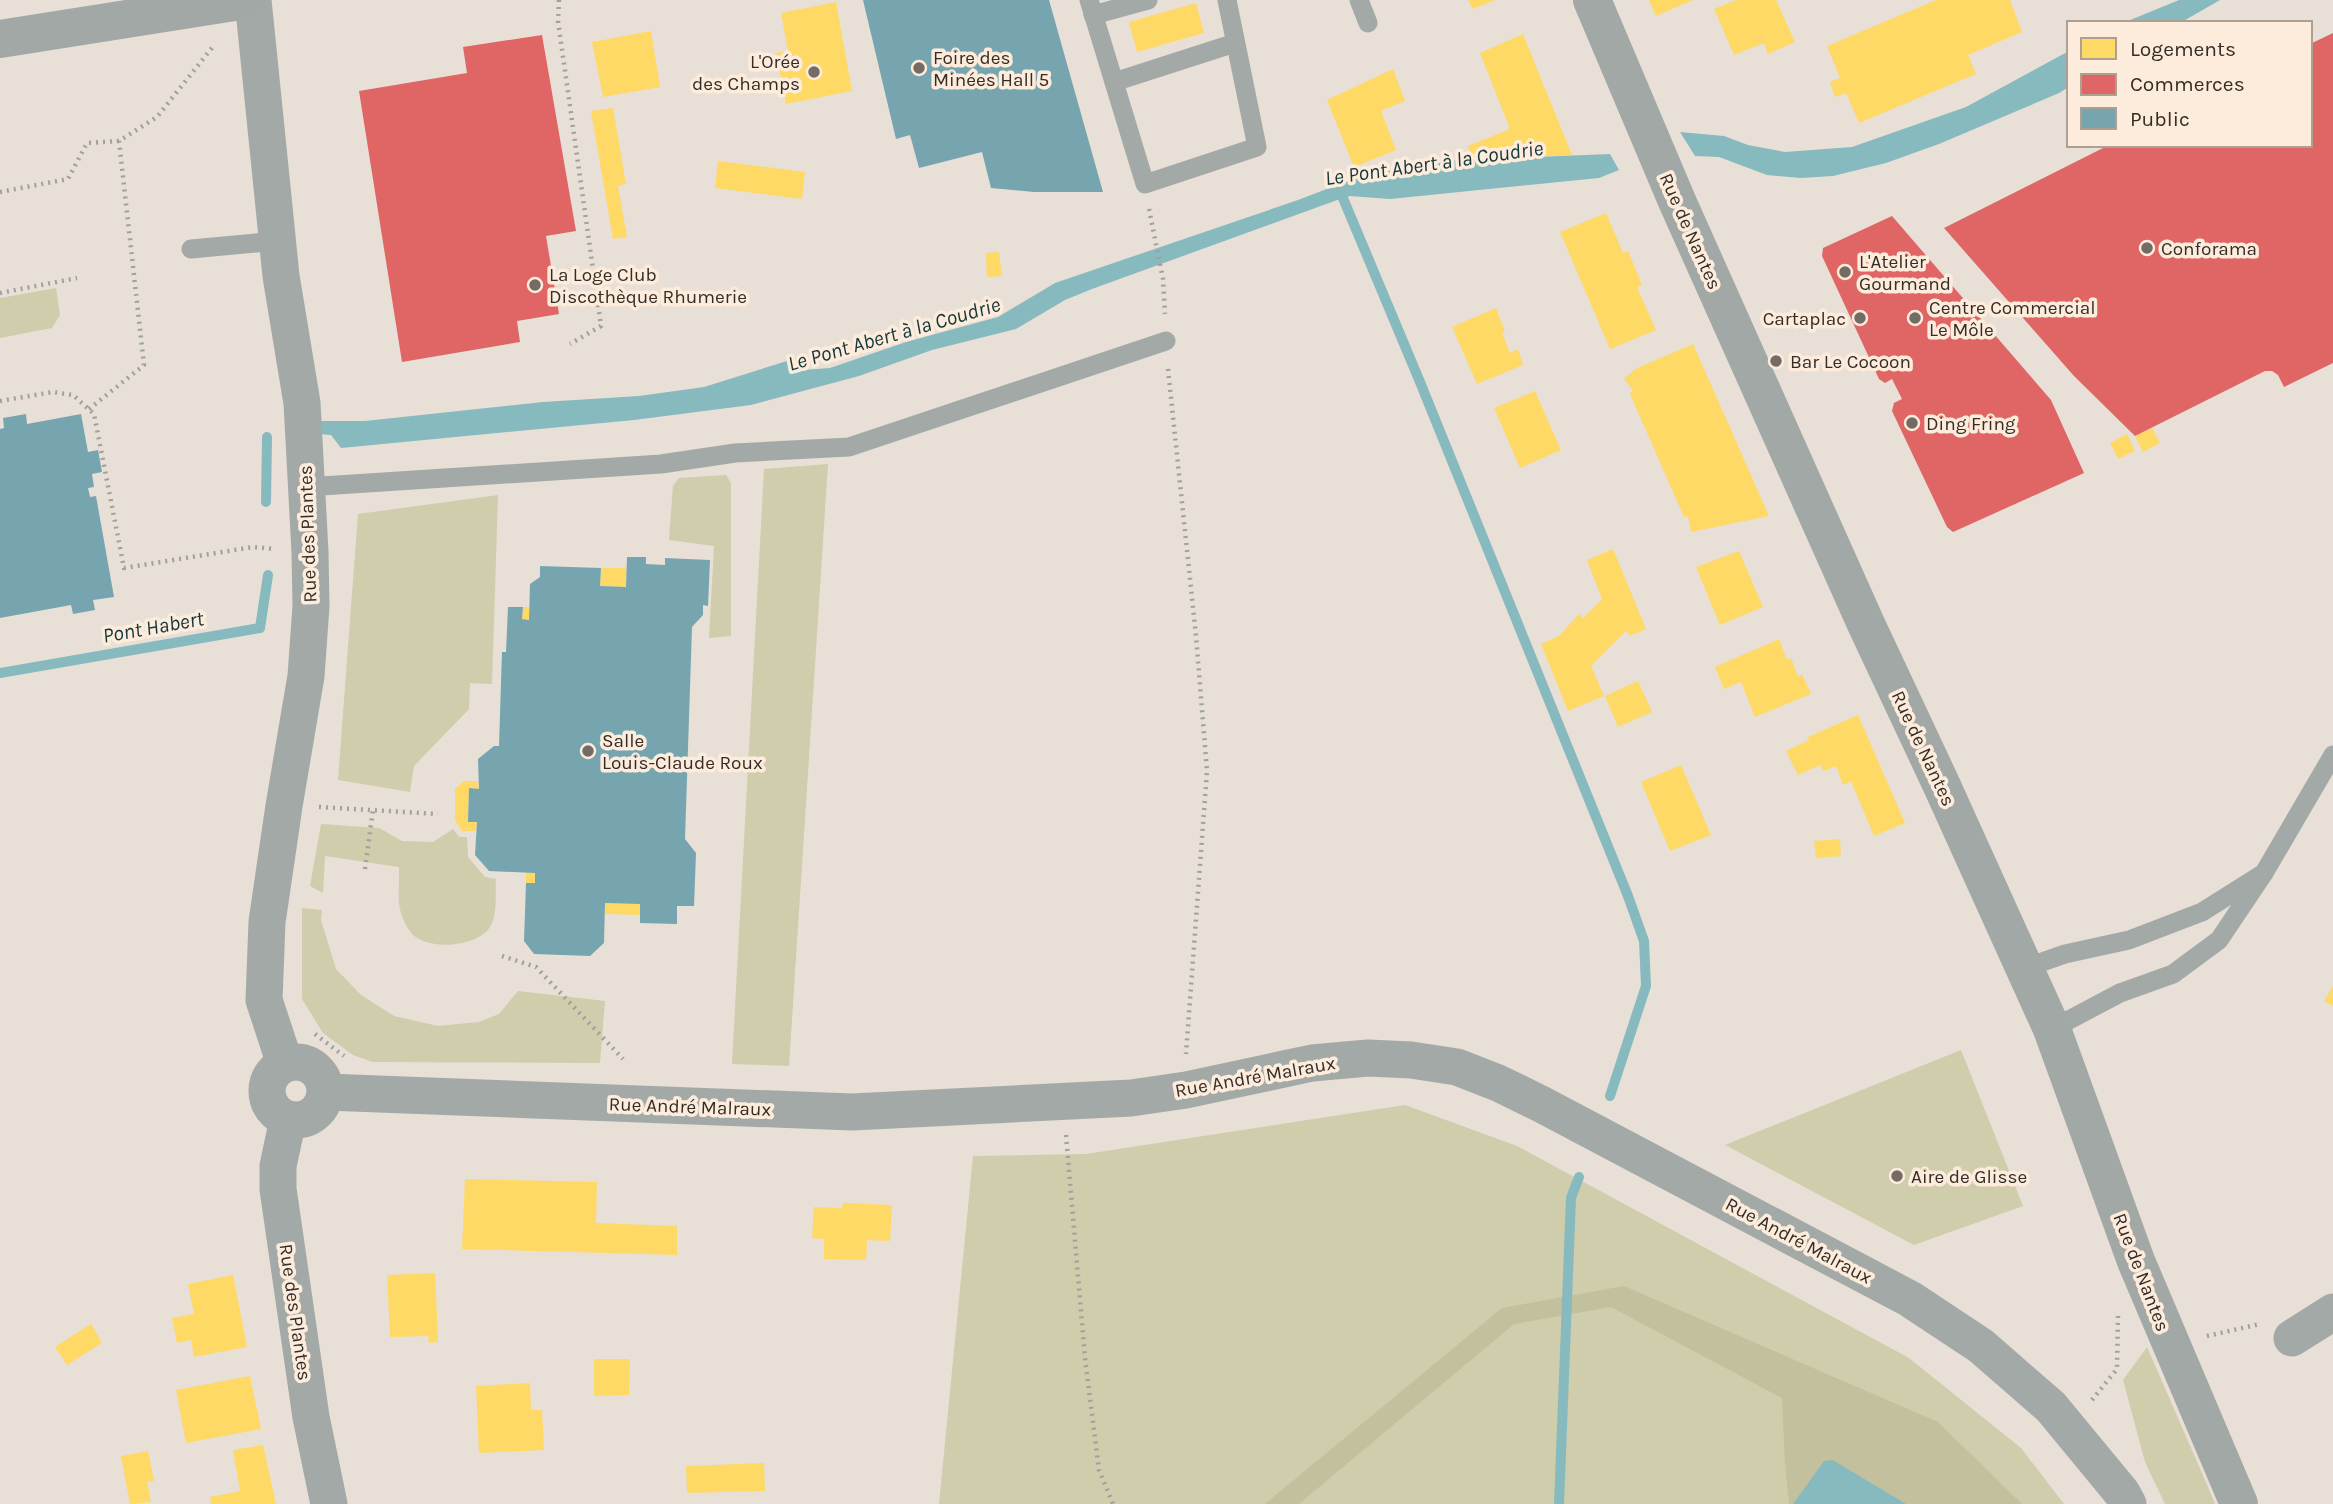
<svg xmlns="http://www.w3.org/2000/svg" width="2333" height="1504" viewBox="0 0 2333 1504" font-family="Karla,sans-serif">
<rect width="100%" height="100%" fill="#e8dfd6"/>
<!-- green -->
<g fill="#cfcdab">
<polygon points="56,288 60,315 52,328 0,338 0,298"/>
<polygon points="828,464 789,1066 732,1064 764,469"/>
<polygon points="726,475 731,483 731,636 709,638 714,546 669,540 673,486 679,478"/>
<polygon points="498,495 492,684 470,683 469,709 414,766 410,792 338,780 358,514"/>
<path d="M321,824L379,828L402,841L433,842L453,829L459,837H467L468,857L485,877L496,879C495,893 498,914 490,927C477,948 422,952 409,930C394,906 400,893 399,867L325,856L323,893L310,886Z"/>
<polygon points="302,908 322,910 321,920 336,969 361,995 394,1016 438,1026 479,1022 499,1014 518,991 605,1001 600,1063 373,1062 353,1055 323,1033 302,999"/>
<polygon points="1961,1050 2023,1206 1914,1245 1725,1145"/>
<polygon points="1405,1105 1517,1146 1909,1358 2021,1448 2064,1504 939,1504 973,1156 1086,1154"/>
<polygon points="2147,1347 2208,1487 2215,1504 2165,1504 2145,1462 2123,1380"/>
</g>
<!-- forest -->
<polygon fill="#c2c09d" points="1624,1286 1938,1422 2022,1504 1789,1504 1785,1463 1782,1398 1611,1307 1514,1324 1299,1504 1265,1504 1502,1308"/>
<!-- water -->
<g fill="#87babe">
<polygon points="2179,0 2220,0 2180,23 2123,23"/>
<polygon points="2069,51 2069,87 2059,93 1939,144 1886,163 1833,176 1801,178 1767,175 1719,157 1695,156 1680,132 1724,136 1748,145 1785,152 1852,147 1966,107"/>
<polygon points="1610,154 1619,170 1599,178 1390,199 1350,196 1340,199 1092,289 1065,300 1016,329 932,350 859,376 751,405 634,420 341,448 331,435 319,434 318,421 365,421 543,402 639,396 704,387 803,356 803,370 830,368 906,342 998,317 1055,283 1298,200 1358,177 1438,161"/>
<polygon points="1833,1460 1836,1462 1906,1504 1793,1504 1824,1461"/>
</g>
<!-- homes -->
<g fill="#ffd966">
<polygon points="1468,0 1495,0 1473,9"/>
<polygon points="1649,0 1693,0 1656,16"/>
<polygon points="1736,0 1776,0 1795,42 1768,54 1764,43 1734,55 1714,9"/>
<polygon points="1936,0 2010,0 2022,32 1968,55 1976,74 1859,123 1846,93 1835,97 1830,82 1840,78 1827,46"/>
<polygon points="836,2 852,91 786,104 776,53 788,51 781,13"/>
<polygon points="1196,3 1204,33 1137,52 1129,22"/>
<polygon points="651,31 660,87 603,97 592,42"/>
<polygon points="1523,34 1572,155 1471,159 1468,146 1510,129 1480,53"/>
<polygon points="1393,69 1405,101 1381,111 1396,150 1354,167 1327,100"/>
<polygon points="613,108 626,184 618,186 627,237 613,239 591,111"/>
<polygon points="718,161 805,172 802,199 715,188"/>
<polygon points="1606,213 1623,253 1628,251 1642,285 1637,287 1656,330 1610,349 1560,232"/>
<polygon points="999,252 1002,276 987,277 986,253"/>
<polygon points="1496,308 1505,332 1502,333 1510,353 1518,349 1523,365 1477,384 1452,327"/>
<polygon points="1693,344 1769,516 1691,532 1688,516 1684,517 1630,394 1633,390 1624,379 1635,369"/>
<polygon points="1535,391 1561,450 1520,468 1494,408"/>
<polygon points="2152,428 2160,443 2143,452 2135,436"/>
<polygon points="2127,434 2135,451 2118,459 2110,443"/>
<polygon points="1613,549 1646,629 1630,636 1626,631 1591,666 1604,696 1568,711 1541,644 1559,636 1579,614 1583,618 1602,599 1587,560"/>
<polygon points="1739,551 1763,607 1720,625 1696,567"/>
<polygon points="601,568 626,568 626,587 600,586"/>
<polygon points="523,607 529,607 529,620 522,619"/>
<polygon points="1779,639 1787,660 1791,658 1798,677 1802,674 1811,694 1755,717 1741,682 1724,689 1715,667"/>
<polygon points="1638,681 1652,712 1618,727 1605,696"/>
<polygon points="1858,715 1905,823 1874,836 1851,781 1843,785 1836,766 1824,771 1820,765 1798,775 1786,751 1809,740 1808,737"/>
<polygon points="1681,765 1711,835 1670,851 1641,782"/>
<polygon points="464,781 477,781 478,784 479,789 469,788 468,822 477,822 476,831 462,831 455,820 455,789"/>
<polygon points="1840,839 1841,856 1816,858 1814,841"/>
<polygon points="526,872 535,873 535,883 526,883"/>
<polygon points="605,903 640,904 640,915 605,914"/>
<polygon points="2333,986 2333,1006 2324,1001"/>
<polygon points="465,1179 597,1182 596,1223 677,1226 677,1255 462,1249"/>
<polygon points="843,1203 892,1205 890,1241 867,1240 866,1260 824,1259 824,1239 812,1238 814,1207 842,1208"/>
<polygon points="435,1273 438,1342 429,1343 428,1336 390,1337 387,1275"/>
<polygon points="233,1275 247,1347 194,1357 191,1340 177,1343 172,1318 194,1314 188,1284"/>
<polygon points="91,1324 102,1343 67,1365 55,1347"/>
<polygon points="594,1359 630,1359 629,1395 594,1396"/>
<polygon points="250,1376 261,1429 186,1443 176,1390"/>
<polygon points="530,1383 531,1410 542,1410 544,1450 479,1453 476,1386"/>
<polygon points="263,1445 276,1504 211,1504 210,1497 240,1491 233,1450"/>
<polygon points="148,1451 154,1481 147,1482 151,1502 130,1504 121,1456"/>
<polygon points="764,1463 765,1491 687,1493 686,1466"/>
</g>
<!-- shops -->
<g fill="#e06666">
<polygon points="2333,33 2333,363 2284,387 2278,375 2272,371 2265,371 2135,436 2074,376 1944,228 2109,145 2310,145 2310,44"/>
<polygon points="542,35 576,231 546,236 559,314 517,321 520,342 402,362 359,91 467,73 463,47"/>
<polygon points="1892,216 2051,400 2084,473 1953,532 1947,527 1892,411 1894,403 1902,399 1892,379 1885,383 1879,379 1822,256 1823,248"/>
</g>
<!-- public -->
<g fill="#76a5af">
<polygon points="863,0 1049,0 1103,192 1034,192 991,188 982,152 919,168 910,135 896,139"/>
<polygon points="26,414 27,424 81,414 88,452 98,450 102,472 92,474 94,487 88,488 90,497 96,496 114,597 93,600 95,610 73,614 71,605 0,618 0,429 4,428 3,418"/>
<polygon points="627,557 646,557 646,564 665,565 665,558 710,560 708,606 703,605 703,615 692,627 685,839 696,853 694,906 677,906 677,924 640,923 640,904 605,903 604,943 590,956 534,954 524,941 526,883 535,883 535,873 489,871 475,855 477,822 468,822 469,788 479,789 478,759 494,746 499,746 502,652 506,652 508,607 523,607 522,619 529,620 530,584 540,577 540,566 601,568 600,586 626,587"/>
</g>
<g fill="none" stroke-linecap="round" stroke-linejoin="round">
<!-- stream -->
<g stroke="#87babe" stroke-width="10">
<polyline points="1340,191 1420,382 1628,896 1644,941 1646,986 1610,1096"/>
<polyline points="266,502 267,437"/>
<polyline points="0,673 260,628 268,575"/>
<polyline points="1559,1504 1571,1198 1579,1177"/>
</g>
<!-- path -->
<g stroke="#9fa19f" stroke-width="4.5" stroke-dasharray="2 5" stroke-linecap="butt">
<polyline points="559,0 558,21 601,326 570,344"/>
<polyline points="0,192 68,179 87,143 119,141"/>
<polyline points="1149,209 1163,279 1165,314"/>
<polyline points="0,293 77,278"/>
<polyline points="1168,369 1196,636 1207,771 1186,1054"/>
<polyline points="0,401 53,392 73,395 94,414 124,568 253,547 275,549"/>
<polyline points="89,409 144,365 119,141 157,117 215,44"/>
<polyline points="319,807 438,814"/>
<polyline points="365,869 373,810"/>
<polyline points="502,956 536,967 623,1059"/>
<polyline points="315,1034 344,1056"/>
<polyline points="1066,1135 1085,1358 1099,1470 1113,1504"/>
<polyline points="2207,1336 2260,1324"/>
<polyline points="2092,1400 2117,1369 2118,1316"/>
</g>
<!-- lane -->
<g stroke="#a3a9a7" stroke-width="19">
<polyline points="1089,0 1145,184 1257,147 1227,0"/>
<polyline points="1359,0 1368,23"/>
<polyline points="1093,15 1148,0"/>
<polyline points="1114,82 1235,43"/>
<polyline points="191,249 277,241"/>
<polyline points="306,487 661,464 735,453 849,447 1166,341"/>
<polyline points="2264,873 2333,755"/>
<polyline points="2025,968 2065,954 2129,940 2202,912 2264,873 2219,940 2173,974 2120,993 2052,1029"/>
</g>
<!-- street -->
<g stroke="#a3a9a7" stroke-width="37">
<polyline points="253,0 281,276 302,403 310,552 311,606 306,676 284,806 267,922 264,1000 285,1064"/>
<circle cx="296" cy="1091" r="29"/>
<polyline points="326,1092 852,1112 1131,1098 1186,1090 1312,1063 1368,1058 1411,1060 1457,1067 1498,1083 1541,1104 1910,1299 1981,1346 2051,1407 2122,1493 2128,1504"/>
<polyline points="288,1119 278,1166 278,1189 311,1417 329,1504"/>
<polyline points="2292,1338 2333,1312"/>
</g>
<!-- secondary -->
<g stroke="#a2a8a5" stroke-width="38">
<polyline points="1592,0 1677,201 1866,624 1942,786 2052,1029 2136,1261 2239,1504"/>
<polyline points="0,39 247,0"/>
</g>
</g>
<!-- markers -->
<g fill="#736b64" stroke="#fdecdb" stroke-width="2.5">
<circle cx="919" cy="68" r="7"/>
<circle cx="814" cy="72" r="7"/>
<circle cx="2147" cy="248" r="7"/>
<circle cx="1845" cy="272" r="7"/>
<circle cx="535" cy="285" r="7"/>
<circle cx="1860" cy="318" r="7"/>
<circle cx="1915" cy="318" r="7"/>
<circle cx="1776" cy="361" r="7"/>
<circle cx="1912" cy="423" r="7"/>
<circle cx="588" cy="751" r="7"/>
<circle cx="1897" cy="1176" r="7"/>
</g>
<g text-anchor="middle" stroke-width="7" stroke-linejoin="round" paint-order="stroke">
<!-- poi labels -->
<g font-size="19" fill="#342d27" stroke="#fdecdb" text-anchor="start">
<text x="933" y="64">Foire des<tspan x="933" dy="22">Minées Hall 5</tspan></text>
<text x="800" y="68" text-anchor="end">L'Orée<tspan x="800" dy="22">des Champs</tspan></text>
<text x="2161" y="255">Conforama</text>
<text x="1859" y="268">L'Atelier<tspan x="1859" dy="22">Gourmand</tspan></text>
<text x="549" y="281">La Loge Club<tspan x="549" dy="22">Discothèque Rhumerie</tspan></text>
<text x="1929" y="314">Centre Commercial<tspan x="1929" dy="22">Le Môle</tspan></text>
<text x="1846" y="325" text-anchor="end">Cartaplac</text>
<text x="1790" y="368">Bar Le Cocoon</text>
<text x="1926" y="430">Ding Fring</text>
<text x="602" y="747">Salle<tspan x="602" dy="22">Louis-Claude Roux</tspan></text>
<text x="1911" y="1183">Aire de Glisse</text>
</g>
<!-- street labels -->
<g font-size="19" fill="#342d27" stroke="#fdecdb">
<text transform="translate(1691 231) rotate(66)" y="7">Rue de Nantes</text>
<text transform="translate(307 534) rotate(-92)" y="7">Rue des Plantes</text>
<text transform="translate(1924 748) rotate(65)" y="7">Rue de Nantes</text>
<text transform="translate(1255 1076) rotate(-10)" y="7">Rue André Malraux</text>
<text transform="translate(690 1106) rotate(2)" y="7">Rue André Malraux</text>
<text transform="translate(1799 1240) rotate(28)" y="7">Rue André Malraux</text>
<text transform="translate(2142 1272) rotate(69)" y="7">Rue de Nantes</text>
<text transform="translate(296 1312) rotate(82)" y="7">Rue des Plantes</text>
</g>
<!-- water labels -->
<g font-size="21" font-style="italic" fill="#11373b" stroke="#fdecdb">
<text transform="translate(1434 163) rotate(-8)" y="7">Le Pont Abert à la Coudrie</text>
<text transform="translate(894 334) rotate(-16)" y="7">Le Pont Abert à la Coudrie</text>
<text transform="translate(153 627) rotate(-10)" y="7">Pont Habert</text>
</g>
</g>
<!-- legend -->
<rect x="2067" y="21" width="245" height="126" fill="#fdecdb" stroke="#ada093" stroke-width="2"/>
<rect x="2081" y="38" width="35" height="21" fill="#ffd966" stroke="#ada093" stroke-width="2"/>
<text x="2130" y="56" font-size="21" fill="#342d27">Logements</text>
<rect x="2081" y="74" width="35" height="21" fill="#e06666" stroke="#ada093" stroke-width="2"/>
<text x="2130" y="91" font-size="21" fill="#342d27">Commerces</text>
<rect x="2081" y="108" width="35" height="21" fill="#76a5af" stroke="#ada093" stroke-width="2"/>
<text x="2130" y="126" font-size="21" fill="#342d27">Public</text>
</svg>
